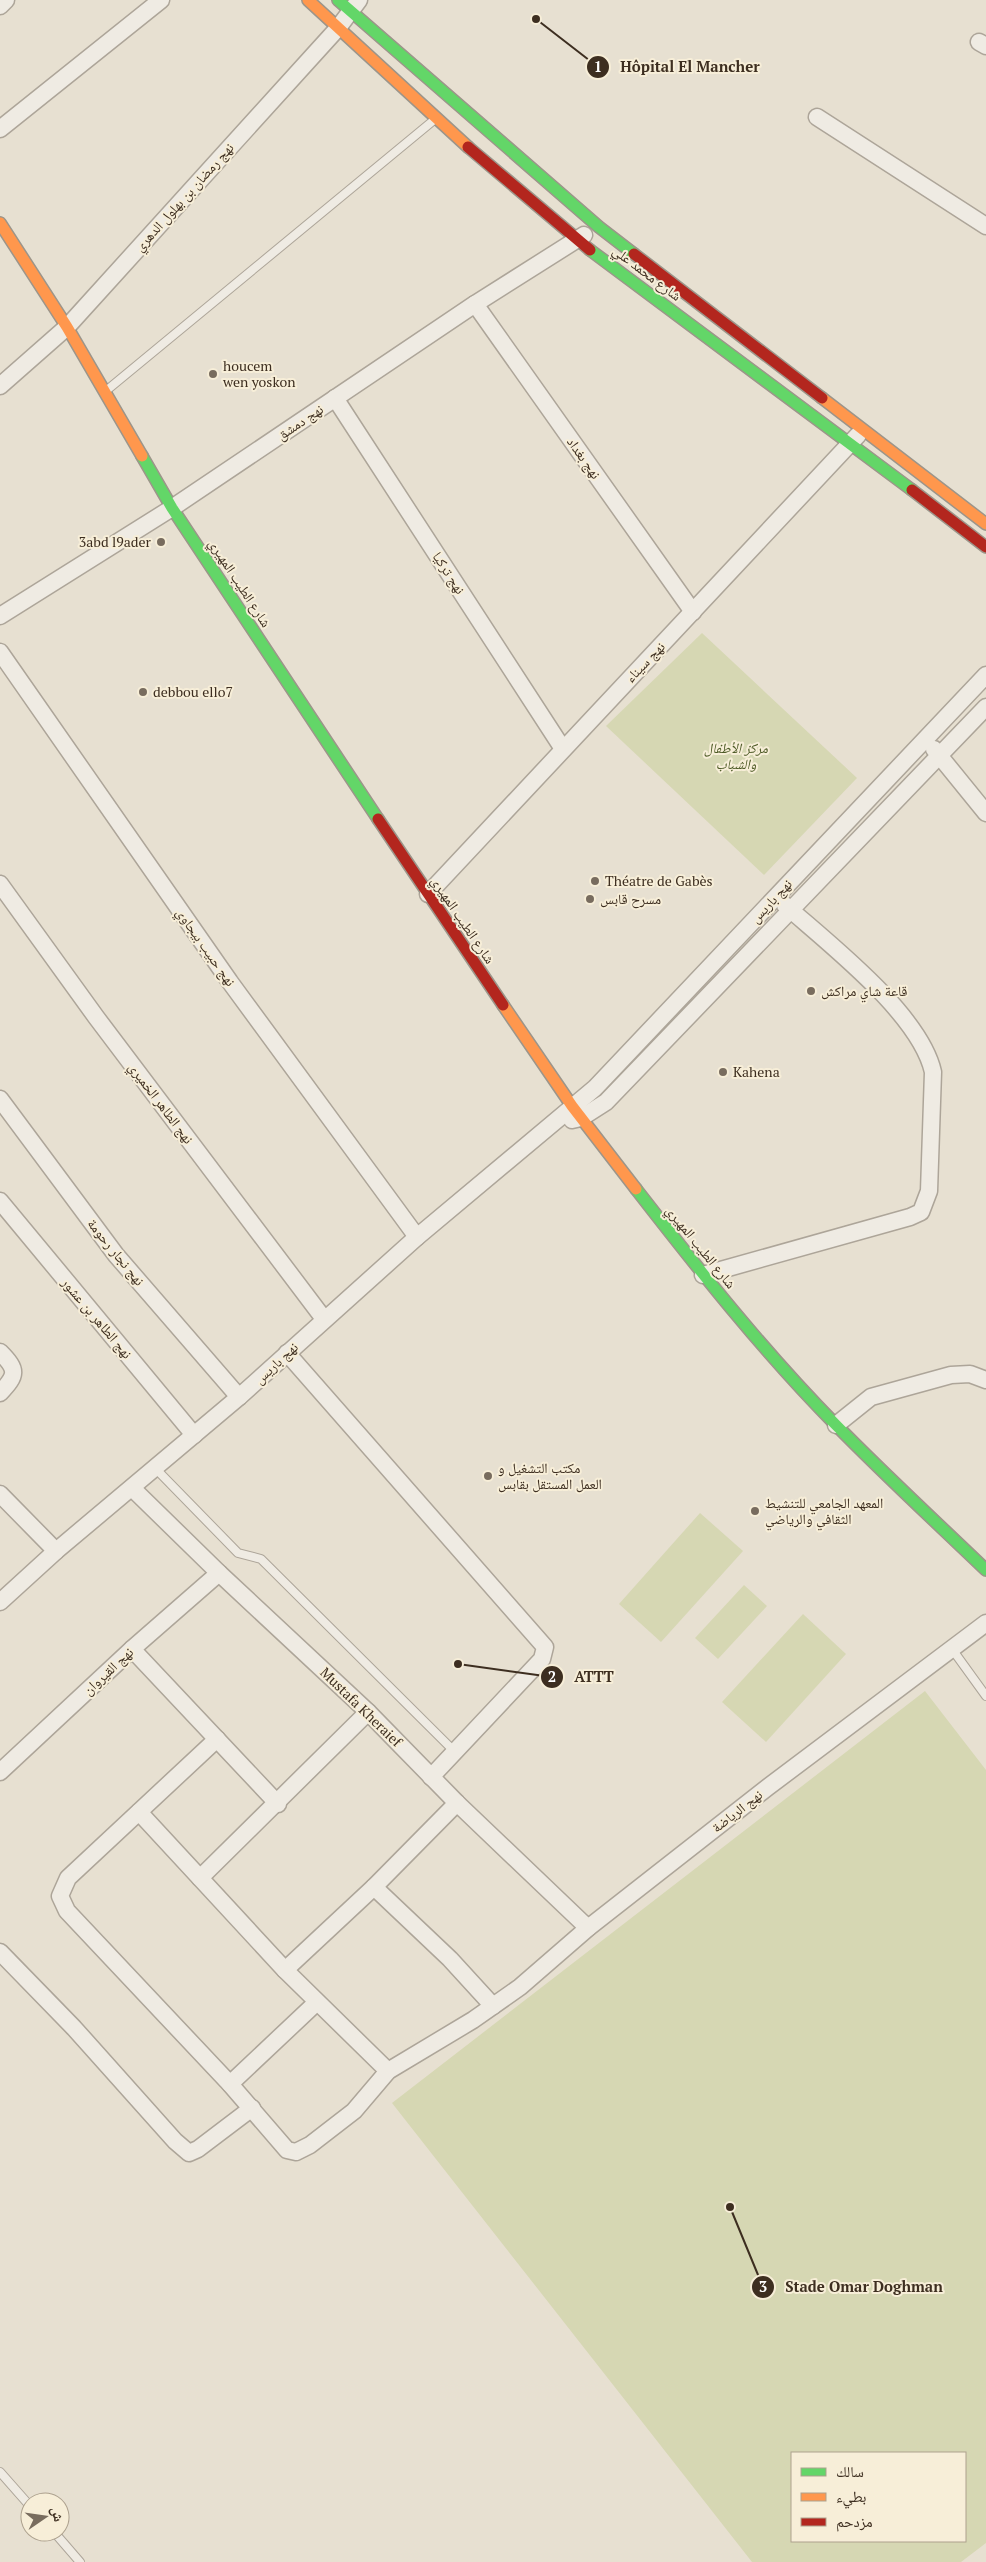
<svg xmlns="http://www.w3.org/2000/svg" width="986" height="2562" viewBox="0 0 986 2562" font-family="'PT Serif','Noto Naskh Arabic',serif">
<rect width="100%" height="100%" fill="#e7e0d1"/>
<!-- green -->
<g fill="#d6d7b3" fill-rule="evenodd">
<polygon points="702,633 857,778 764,875 606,726"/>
<polygon points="700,1513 743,1551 661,1642 619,1604"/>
<polygon points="744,1585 767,1606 718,1659 695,1638"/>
<polygon points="803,1614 846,1654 766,1742 722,1702"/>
<path d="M925,1691L986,1770V2543L961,2562H752L392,2103ZM792,2453H965V2541H792Z"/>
</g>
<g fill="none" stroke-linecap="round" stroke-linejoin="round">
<defs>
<g id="lane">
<polyline points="107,390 434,120"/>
<polyline points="155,1468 238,1553 261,1559 455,1752"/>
<polyline points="952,1649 986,1696"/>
<polyline points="0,2472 30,2506"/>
<polyline points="54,2532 80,2562"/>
</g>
<g id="street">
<polyline points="0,6 6,0"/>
<polyline points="979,42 986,46"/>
<polyline points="817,117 986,226"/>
<polyline points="0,129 161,0"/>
<polyline points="475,304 693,612"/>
<polyline points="0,386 67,327 338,28 359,0"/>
<polyline points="335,398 563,749"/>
<polyline points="0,616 172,508 475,304 584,235"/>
<polyline points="0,652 230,982 417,1237"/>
<polyline points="934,749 986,813"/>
<polyline points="0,884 96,1017 324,1319"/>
<polyline points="428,894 858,435"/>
<polyline points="0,1099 116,1255 239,1397"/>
<polyline points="572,1120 581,1118 606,1102 986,707"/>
<polyline points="0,1201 194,1435"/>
<path d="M703,1275L910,1217L921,1212L929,1191L933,1072C920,1014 829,944 785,905"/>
<path d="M0,1352C18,1370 17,1375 0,1393"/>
<polyline points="287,1353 545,1647 542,1659 431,1777"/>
<polyline points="836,1425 871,1397 951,1375 970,1374 986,1380"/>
<polyline points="132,1488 219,1573 368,1712 457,1803 588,1928"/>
<polyline points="0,1494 56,1551"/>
<polyline points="0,1602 56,1551 239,1397 417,1237 595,1088 986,675"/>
<polyline points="132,1649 278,1804"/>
<polyline points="217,1739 68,1878 60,1896 67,1911 230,2084 287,2150 296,2152 310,2145 354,2111 388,2071 473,2020 520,1987 588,1928 768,1787 986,1623"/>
<polyline points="0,1772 132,1649 219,1573"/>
<polyline points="139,1812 285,1970 388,2071"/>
<polyline points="200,1878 368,1712"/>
<polyline points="374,1887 450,1959 493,2006"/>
<polyline points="0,1952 74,2028 175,2141 189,2153 198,2149 252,2108"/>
<polyline points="285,1970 374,1887 457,1803"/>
<polyline points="230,2084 317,2002"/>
</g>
<g id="fast">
<polyline points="338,0 599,227 634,254"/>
<polyline points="590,250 912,490"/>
<polyline points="142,456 172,508 378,819"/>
<path d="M636,1189C699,1270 764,1352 836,1425C885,1475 936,1522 986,1570"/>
</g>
<g id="slow">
<polyline points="308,0 468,147"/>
<polyline points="0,223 67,327 142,456"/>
<polyline points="822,398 986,524"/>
<polyline points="503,1005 572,1106 636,1189"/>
</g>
<g id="jam">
<polyline points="468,147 590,250"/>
<polyline points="634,254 822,398"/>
<polyline points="912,490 986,547"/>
<polyline points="378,819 503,1005"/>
</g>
</defs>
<!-- lane casing -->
<use href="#lane" stroke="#ada599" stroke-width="10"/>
<!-- street casing -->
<use href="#street" stroke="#ada599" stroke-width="19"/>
<!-- fast casing -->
<use href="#fast" stroke="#9c958a" stroke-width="14"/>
<!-- slow casing -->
<use href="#slow" stroke="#9c958a" stroke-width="14"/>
<!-- jam casing -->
<use href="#jam" stroke="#9c958a" stroke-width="14"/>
<!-- lane -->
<use href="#lane" stroke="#efebe3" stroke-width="8"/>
<!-- street -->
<use href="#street" stroke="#efebe3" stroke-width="16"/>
<!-- fast -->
<use href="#fast" stroke="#63d668" stroke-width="11"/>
<!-- slow -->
<use href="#slow" stroke="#ff974d" stroke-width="11"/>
<!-- jam -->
<use href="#jam" stroke="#b3261e" stroke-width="11"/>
</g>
<!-- markers -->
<g fill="#786c5e" stroke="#f7eed8" stroke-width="2">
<circle cx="213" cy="374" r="5"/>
<circle cx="161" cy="542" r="5"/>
<circle cx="143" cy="692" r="5"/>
<circle cx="595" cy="881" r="5"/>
<circle cx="590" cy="899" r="5"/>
<circle cx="811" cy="991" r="5"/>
<circle cx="723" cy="1072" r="5"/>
<circle cx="488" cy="1476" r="5"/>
<circle cx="755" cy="1511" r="5"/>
</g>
<g text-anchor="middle" stroke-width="4" stroke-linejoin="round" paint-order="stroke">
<!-- street labels -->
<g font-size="14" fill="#3d2e20" stroke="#f7eed8">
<text transform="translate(184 197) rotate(-48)" y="5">نهج رمضان بن بهلول الدهري</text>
<text transform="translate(647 273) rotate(37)" y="5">شارع محمد علي</text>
<text transform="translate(300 422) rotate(-34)" y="5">نهج دمشق</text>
<text transform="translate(584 458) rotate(55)" y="5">نهج بغداد</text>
<text transform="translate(449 573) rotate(57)" y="5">نهج تركيا</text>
<text transform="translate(240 583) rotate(57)" y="5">شارع الطيب المهيري</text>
<text transform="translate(645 662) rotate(-46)" y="5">نهج سيناء</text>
<text transform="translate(771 901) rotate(-47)" y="5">نهج باريس</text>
<text transform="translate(463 920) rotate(56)" y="5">شارع الطيب المهيري</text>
<text transform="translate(206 947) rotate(55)" y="5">نهج حبيب بيجاوي</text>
<text transform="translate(161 1103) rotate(53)" y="5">نهج الطاهر الخميري</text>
<text transform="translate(701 1247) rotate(51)" y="5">شارع الطيب المهيري</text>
<text transform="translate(116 1252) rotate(51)" y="5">نهج نجار رحومة</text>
<text transform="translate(97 1318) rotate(50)" y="5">نهج الطاهر بن عشور</text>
<text transform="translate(276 1363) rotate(-43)" y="5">نهج باريس</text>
<text transform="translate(108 1671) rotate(-43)" y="5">نهج القيروان</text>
<text transform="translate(361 1707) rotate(44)" y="5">Mustafa Kheraief</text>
<text transform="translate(737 1811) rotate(-38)" y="5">نهج الرياضة</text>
</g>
<!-- poi labels -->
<g font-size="14" fill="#3d2e20" stroke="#f7eed8" text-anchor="start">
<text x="223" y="371">houcem<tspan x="223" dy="16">wen yoskon</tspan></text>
<text x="151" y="547" text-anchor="end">3abd l9ader</text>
<text x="153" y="697">debbou ello7</text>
<text x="605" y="886">Théatre de Gabès</text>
<text x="600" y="904">مسرح قابس</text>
<text x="821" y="996">قاعة شاي مراكش</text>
<text x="733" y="1077">Kahena</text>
<text x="498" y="1473">مكتب التشغيل و<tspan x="498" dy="16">العمل المستقل بقابس</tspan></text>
<text x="765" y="1508">المعهد الجامعي للتنشيط<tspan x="765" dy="16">الثقافي والرياضي</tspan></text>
</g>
<!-- park labels -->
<g font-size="14" font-style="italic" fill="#4d5a26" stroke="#f7eed8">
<text x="736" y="753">مركز الأطفال<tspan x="736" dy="16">والشباب</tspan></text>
</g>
</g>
<!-- callouts -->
<path fill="none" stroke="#3d2e20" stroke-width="2" d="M536 19L598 67M458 1664L552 1677M730 2207L763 2287"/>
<g fill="#3d2e20" stroke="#f7eed8" stroke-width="2">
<circle cx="536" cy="19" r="5"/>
<circle cx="458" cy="1664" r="5"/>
<circle cx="730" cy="2207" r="5"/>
<circle cx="598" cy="67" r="12"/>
<circle cx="552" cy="1677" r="12"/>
<circle cx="763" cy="2287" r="12"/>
</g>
<g font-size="15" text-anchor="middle" font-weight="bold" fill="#fff">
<text x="598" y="72">1</text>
<text x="552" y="1682">2</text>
<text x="763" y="2292">3</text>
</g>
<g font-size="15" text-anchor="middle" font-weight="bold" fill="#3d2e20" stroke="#f7eed8" stroke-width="4" stroke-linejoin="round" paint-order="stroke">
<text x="690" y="72">Hôpital El Mancher</text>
<text x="594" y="1682">ATTT</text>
<text x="864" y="2292">Stade Omar Doghman</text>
</g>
<!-- legend -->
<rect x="791" y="2452" width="175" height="90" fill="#f7eed8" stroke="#ada18e"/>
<rect x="801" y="2468" width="25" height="8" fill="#63d668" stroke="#ada18e"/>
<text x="836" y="2477" font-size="15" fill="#3d2e20">سالك</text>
<rect x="801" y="2493" width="25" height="8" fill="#ff974d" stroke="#ada18e"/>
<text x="836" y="2502" font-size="15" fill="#3d2e20">بطيء</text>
<rect x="801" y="2518" width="25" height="8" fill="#b3261e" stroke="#ada18e"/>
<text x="836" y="2527" font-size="15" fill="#3d2e20">مزدحم</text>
<!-- north arrow -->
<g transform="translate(45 2517) rotate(77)"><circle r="24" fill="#f7eed8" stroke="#ada18e"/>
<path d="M0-4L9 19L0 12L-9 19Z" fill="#786c5e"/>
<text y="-8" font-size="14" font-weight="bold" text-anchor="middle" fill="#3d2e20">ش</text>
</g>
</svg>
